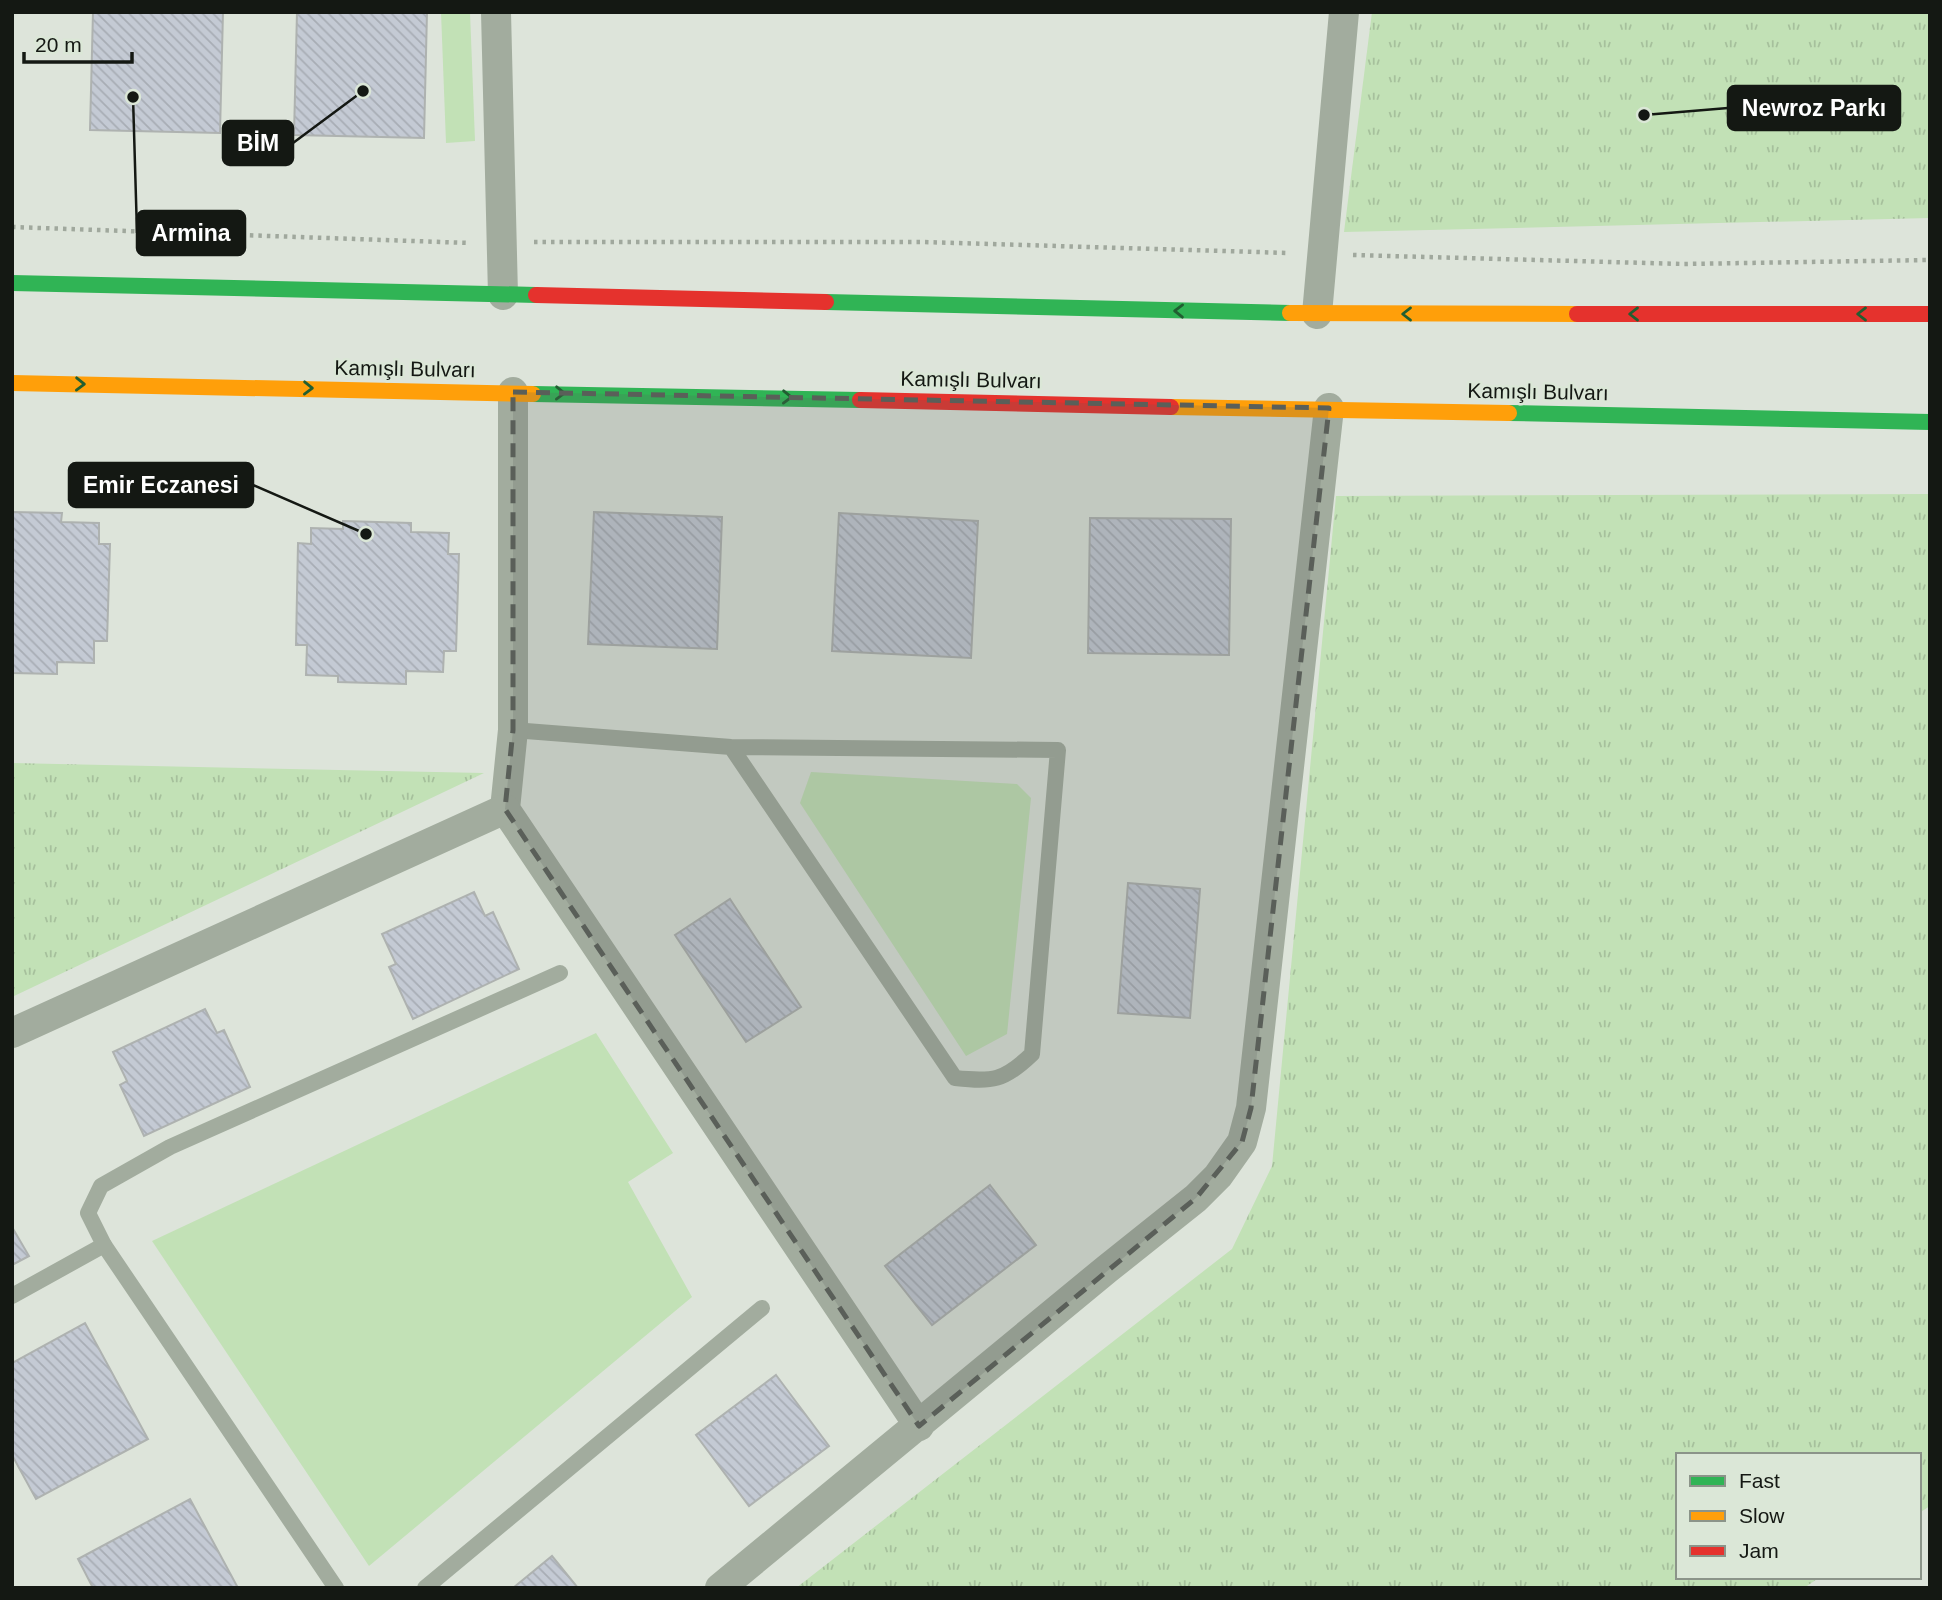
<svg xmlns="http://www.w3.org/2000/svg" width="1942" height="1600" viewBox="0 0 1942 1600" font-family="Helvetica,sans-serif">
<defs>
<pattern id="park-tufts" width="24" height="20" patternUnits="userSpaceOnUse" patternTransform="scale(1.75)"><rect width="24" height="20" fill="#c2e1b6"/><path d="M3 7l-1-3M5 7V3M7 7l1-3M15 17l-1-3M17 17v-4M19 17l1-3" fill="none" stroke="#a6c09c"/></pattern>
<pattern id="building-back-hatch" width="6" height="6" patternUnits="userSpaceOnUse" patternTransform="scale(1.75)"><rect width="6" height="6" fill="#c4cad4"/><path d="M-1 5l2 2M0 0l6 6M5-1l2 2" fill="none" stroke="#a8adb5"/></pattern>
</defs>
<rect width="100%" height="100%" fill="#dde4da"/>
<!-- grass -->
<g fill="#c2e1b6">
<polygon points="441,12 470,12 475,141 446,143"/>
<polygon points="811,772 1017,784 1031,798 1007,1034 966,1056 800,803"/>
<polygon points="596,1033 673,1153 628,1182 692,1297 369,1566 152,1241"/>
</g>
<!-- park -->
<g fill="url(#park-tufts)">
<polygon points="1372,12 1930,12 1930,218 1344,232"/>
<polygon points="1930,494 1930,1506 1919,1513 1919,1455 1678,1455 1678,1577 1820,1577 1804,1588 796,1588 1232,1249 1272,1166 1336,496"/>
<polygon points="12,763 484,773 12,997"/>
</g>
<!-- building -->
<g fill="url(#building-back-hatch)" stroke="#aeb2b0" stroke-width="2">
<polygon points="93,12 223,12 220,133 90,130"/>
<polygon points="297,12 427,12 424,138 294,135"/>
<polygon points="12,512 62,513 61,522 99,523 99,544 110,544 107,641 94,641 94,663 57,662 57,674 12,673"/>
<polygon points="594,512 722,517 717,649 588,644"/>
<polygon points="839,513 978,521 971,658 832,651"/>
<polygon points="1090,518 1231,519 1229,655 1088,653"/>
<polygon points="343,521 411,523 411,532 449,533 448,554 459,554 456,651 444,651 443,672 406,671 406,684 338,682 338,676 306,675 307,645 296,645 298,543 311,544 311,528 343,529"/>
<polygon points="1128,883 1200,889 1190,1018 1118,1013"/>
<polygon points="474,892 485,916 493,912 519,969 413,1019 389,967 396,964 382,934"/>
<polygon points="730,899 801,1007 746,1042 675,935"/>
<polygon points="205,1009 217,1033 224,1030 250,1087 144,1136 120,1085 127,1081 113,1052"/>
<polygon points="990,1185 1036,1245 932,1325 885,1266"/>
<polygon points="12,1227 29,1256 12,1265"/>
<polygon points="85,1323 148,1439 36,1499 12,1455 12,1363"/>
<polygon points="776,1375 829,1446 749,1506 696,1435"/>
<polygon points="190,1499 238,1588 93,1588 78,1559"/>
<polygon points="552,1556 578,1588 513,1588"/>
</g>
<g fill="none" stroke-linecap="round" stroke-linejoin="round">
<!-- path -->
<g stroke="#a0a89d" stroke-width="4.5" stroke-dasharray="3.5 5" stroke-linecap="butt">
<polyline points="12,227 470,243"/>
<polyline points="534,242 924,242 1289,253"/>
<polyline points="1353,255 1684,264 1930,260"/>
</g>
<!-- lane -->
<g stroke="#a2ac9e" stroke-width="16">
<path d="M513,730L731,747L1058,750L1032,1054C1004,1081 993,1082 955,1078L731,747"/>
<polyline points="104,1245 336,1588"/>
<polyline points="12,1296 104,1245 88,1213 101,1186 170,1147 560,973"/>
<polyline points="425,1588 762,1308"/>
</g>
<!-- street -->
<g stroke="#a2ac9e" stroke-width="30">
<polyline points="496,12 503,295"/>
<polyline points="1317,314 1344,12"/>
<polyline points="513,392 513,730 505,809 919,1426"/>
<polyline points="12,1033 505,809"/>
<polyline points="720,1588 1107,1269 1196,1198 1218,1176 1242,1142 1251,1108 1329,408"/>
</g>
<!-- fast -->
<g stroke="#30b455" stroke-width="16">
<polyline points="12,283 536,295"/>
<polyline points="826,302 1290,313"/>
<polyline points="533,394 860,400"/>
<polyline points="1509,413 1930,422"/>
</g>
<!-- slow -->
<g stroke="#ff9f0a" stroke-width="16">
<polyline points="1290,313 1577,314"/>
<polyline points="12,383 533,394"/>
<polyline points="1171,407 1509,413"/>
</g>
<!-- jam -->
<g stroke="#e5322d" stroke-width="16">
<polyline points="536,295 826,302"/>
<polyline points="1577,314 1930,314"/>
<polyline points="860,400 1171,407"/>
</g>
</g>
<!-- one-way arrows -->
<defs><path id="oneway-chevron" d="M-2-3.5L2.5 0L-2 3.5" fill="none" stroke-width="1.6" stroke-linecap="round" stroke-linejoin="round" transform="scale(1.75)"/></defs>
<g stroke="#215e31">
<use href="#oneway-chevron" transform="translate(1179 311) rotate(-179)"/>
<use href="#oneway-chevron" transform="translate(1407 314) rotate(-180)"/>
<use href="#oneway-chevron" transform="translate(1634 314) rotate(-180)"/>
<use href="#oneway-chevron" transform="translate(1862 314) rotate(-180)"/>
<use href="#oneway-chevron" transform="translate(80 384) rotate(1)"/>
<use href="#oneway-chevron" transform="translate(308 388) rotate(1)"/>
<use href="#oneway-chevron" transform="translate(560 393) rotate(1)"/>
<use href="#oneway-chevron" transform="translate(787 397) rotate(1)"/>
</g>
<!-- marked area -->
<path fill="#5a5f59" fill-opacity="0.2" stroke="#5a5f59" stroke-width="5" stroke-dasharray="14 9" stroke-linejoin="round" d="M513,392L1329,408L1251,1108L1242,1142L1196,1198L919,1426L505,809L513,730Z"/>
<g text-anchor="middle" stroke-width="5" stroke-linejoin="round" paint-order="stroke">
<!-- street labels -->
<g font-size="21" fill="#141813" stroke="#dbe7d7">
<text transform="translate(405 369) rotate(1)" y="7">Kamışlı Bulvarı</text>
<text transform="translate(971 380) rotate(1)" y="7">Kamışlı Bulvarı</text>
<text transform="translate(1538 392) rotate(1)" y="7">Kamışlı Bulvarı</text>
</g>
</g>
<!-- callouts -->
<path fill="none" stroke="#141813" stroke-width="2.5" d="M1644 115L1728 108M363 91L293 143M133 97L137 233M366 534L253 485"/>
<g fill="#141813" stroke="#dbe7d7" stroke-width="2.5">
<circle cx="1644" cy="115" r="7"/>
<circle cx="363" cy="91" r="7"/>
<circle cx="133" cy="97" r="7"/>
<circle cx="366" cy="534" r="7"/>
</g>
<g fill="#141813" stroke="#141813" stroke-width="2.5">
<rect x="1728" y="86" width="172" height="44" rx="7"/>
<rect x="223" y="121" width="70" height="44" rx="7"/>
<rect x="137" y="211" width="108" height="44" rx="7"/>
<rect x="69" y="463" width="184" height="44" rx="7"/>
</g>
<g font-size="23" text-anchor="middle" font-weight="bold" fill="#fff">
<text x="1814" y="116">Newroz Parkı</text>
<text x="258" y="151">BİM</text>
<text x="191" y="241">Armina</text>
<text x="161" y="493">Emir Eczanesi</text>
</g>
<!-- border -->
<rect width="1942" height="1600" fill="none" stroke="#141813" stroke-width="28"/>
<!-- legend -->
<rect x="1676" y="1453" width="245" height="126" fill="#dbe7d7" stroke="#8b9489" stroke-width="2"/>
<rect x="1690" y="1476" width="35" height="10" fill="#30b455" stroke="#8b9489" stroke-width="2"/>
<text x="1739" y="1488" font-size="21" fill="#141813">Fast</text>
<rect x="1690" y="1511" width="35" height="10" fill="#ff9f0a" stroke="#8b9489" stroke-width="2"/>
<text x="1739" y="1523" font-size="21" fill="#141813">Slow</text>
<rect x="1690" y="1546" width="35" height="10" fill="#e5322d" stroke="#8b9489" stroke-width="2"/>
<text x="1739" y="1558" font-size="21" fill="#141813">Jam</text>
<!-- scale -->
<path d="M24 52v10h108v-10" fill="none" stroke="#141813" stroke-width="3.5"/>
<text x="35" y="52" font-size="21" fill="#141813" stroke="#dbe7d7" stroke-width="5" paint-order="stroke">20 m</text>
</svg>
